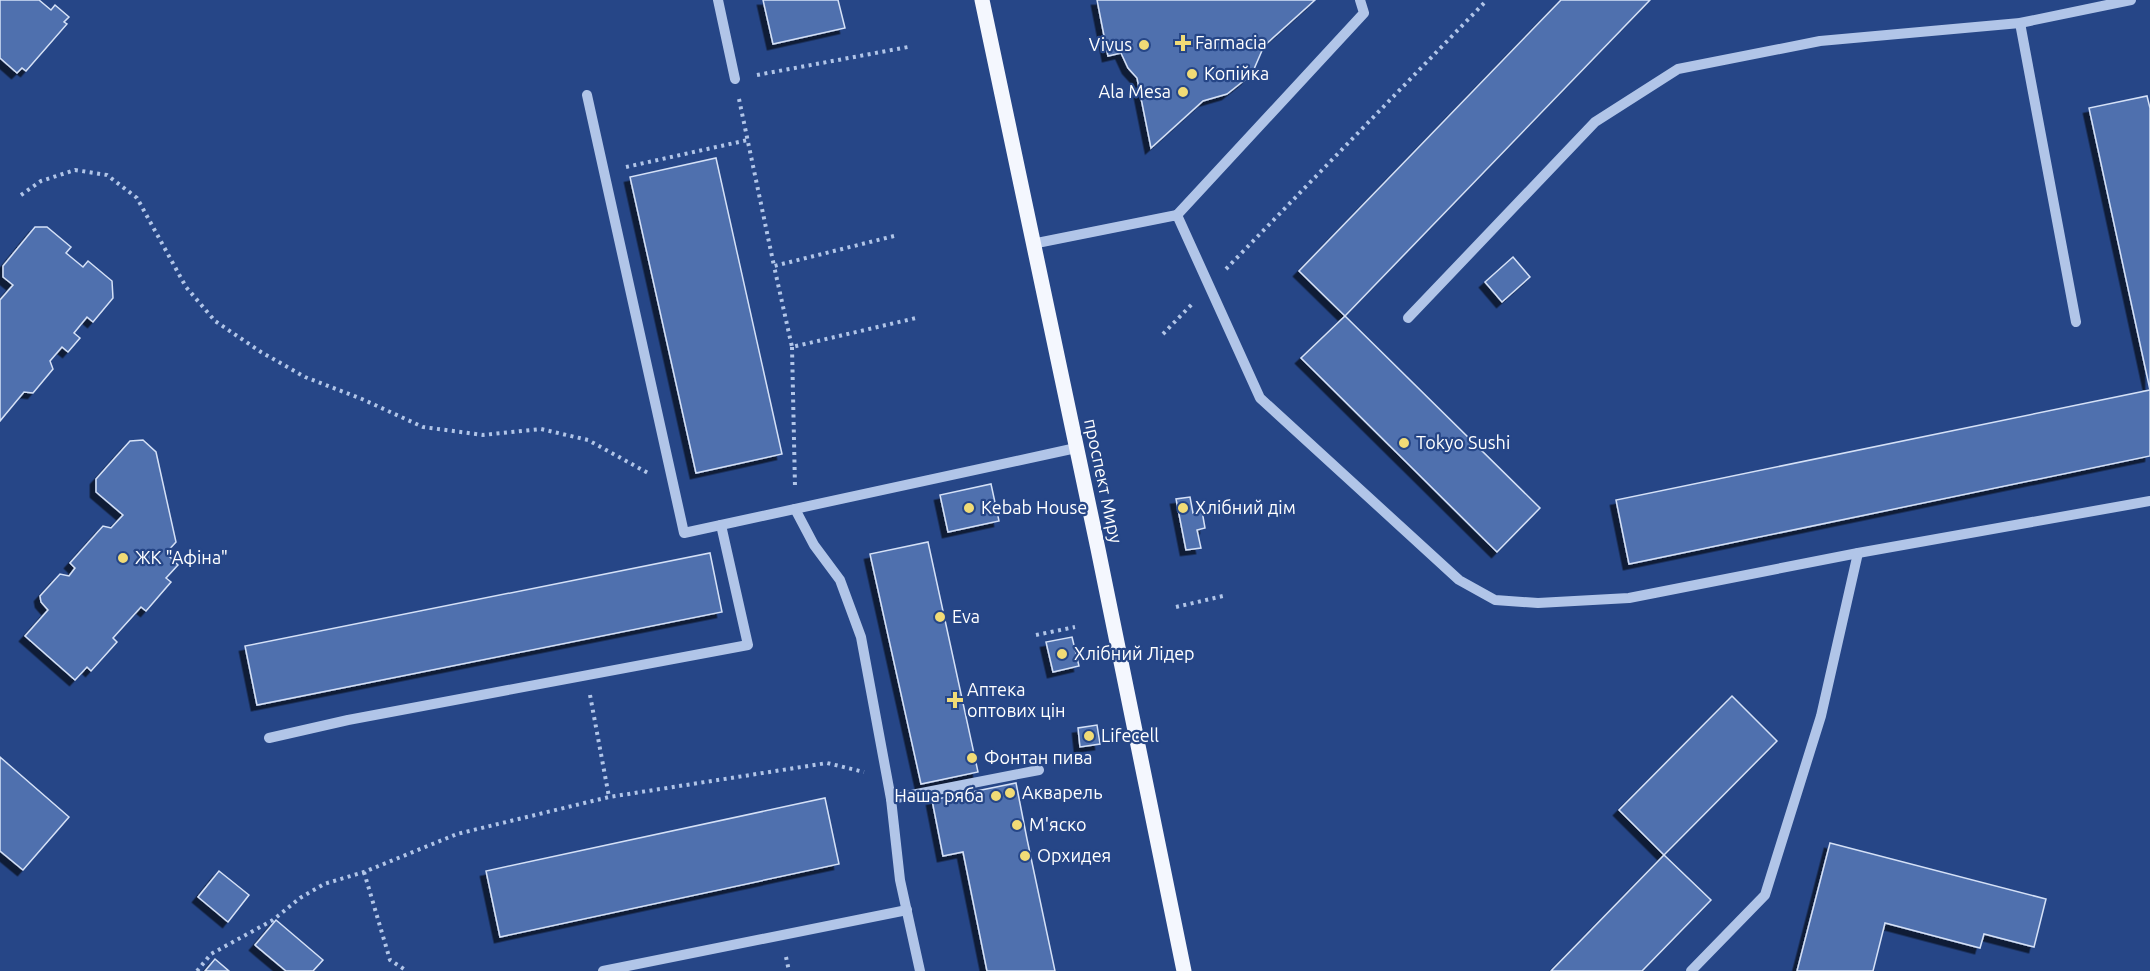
<svg xmlns="http://www.w3.org/2000/svg" width="2150" height="971" viewBox="0 0 2150 971" font-family="Ubuntu,sans-serif">
<defs>
<filter id="shadow"><feDropShadow dx="-5.5" dy="5.5" stdDeviation="0" flood-color="#0009"/></filter>
</defs>
<rect width="100%" height="100%" fill="#264687"/>
<!-- building -->
<g fill="#4f70ae" stroke="#d5e1f7" stroke-width="1.5" filter="url(#shadow)">
<polygon points="0,0 39,0 51,10 55,5 69,17 64,22 67,24 26,71 22,68 17,73 0,58"/>
<polygon points="763,0 838,0 845,28 773,44"/>
<polygon points="1097,0 1315,0 1264,46 1254,69 1246,79 1227,94 1203,101 1151,148 1137,78 1128,68 1121,53 1108,56"/>
<polygon points="1561,0 1650,0 1345,316 1299,271"/>
<polygon points="2147,96 2150,108 2150,390 2089,108"/>
<polygon points="716,158 782,454 696,473 630,177"/>
<polygon points="35,227 47,227 71,247 66,253 83,267 88,261 112,281 113,298 93,322 87,317 74,333 80,338 68,352 62,347 50,361 53,369 33,393 24,392 0,421 0,300 13,285 3,277 3,266"/>
<polygon points="1513,257 1530,277 1502,302 1485,282"/>
<polygon points="1345,316 1540,508 1497,552 1301,358"/>
<polygon points="2150,390 2150,456 1629,564 1616,500"/>
<polygon points="143,440 156,452 176,542 166,553 178,565 166,578 171,582 146,611 141,607 113,638 117,642 91,671 87,667 75,680 25,636 48,610 41,602 40,596 60,574 69,576 75,568 70,563 103,526 111,528 123,515 96,492 96,479 130,441"/>
<polygon points="991,484 999,521 948,532 940,495"/>
<polygon points="1190,497 1193,513 1202,511 1205,528 1197,530 1201,548 1186,550 1176,499"/>
<polygon points="928,542 978,772 921,784 870,554"/>
<polygon points="710,553 722,612 257,705 245,646"/>
<polygon points="1072,637 1079,666 1053,672 1046,642"/>
<polygon points="1732,696 1777,741 1664,855 1619,810"/>
<polygon points="1097,725 1100,744 1080,747 1078,728"/>
<polygon points="0,757 69,817 23,870 0,851"/>
<polygon points="1016,783 1027,839 1055,971 987,971 963,852 943,856 932,800"/>
<polygon points="825,798 839,864 500,937 486,871"/>
<polygon points="1830,843 2046,899 2034,947 1984,934 1980,948 1885,923 1873,971 1797,971"/>
<polygon points="1664,855 1711,900 1642,971 1551,971"/>
<polygon points="219,871 249,895 228,922 198,897"/>
<polygon points="276,920 323,960 313,971 286,971 255,945"/>
<polygon points="215,959 229,971 205,971"/>
</g>
<g fill="none" stroke-linecap="round" stroke-linejoin="round">
<!-- path -->
<g stroke="#b1c5e8" stroke-width="4" stroke-dasharray="3 4.5" stroke-linecap="butt">
<polyline points="757,75 908,47"/>
<polyline points="739,99 774,266"/>
<polyline points="626,167 748,140"/>
<polyline points="21,195 41,181 75,170 107,175 137,198 186,287 215,321 261,352 305,377 362,399 423,427 483,435 541,429 588,440 648,473"/>
<polyline points="894,236 774,266 792,347 916,318"/>
<polyline points="1226,269 1487,0"/>
<polyline points="1163,334 1194,302"/>
<polyline points="792,347 795,487"/>
<polyline points="1176,607 1223,596"/>
<polyline points="1036,635 1075,627"/>
<polyline points="590,695 609,797"/>
<polyline points="364,872 390,960 407,971"/>
<polyline points="786,957 789,971"/>
<polyline points="197,971 211,954 273,920 300,898 324,884 364,872 457,834 609,797 827,763 864,772"/>
</g>
<!-- minor -->
<g stroke="#b1c5e8" stroke-width="10">
<polyline points="718,0 735,79"/>
<polyline points="2020,23 2076,322"/>
<polyline points="587,95 684,533 1076,448"/>
<polyline points="1177,215 1364,13 1360,0"/>
<polyline points="1032,244 1177,215 1260,398 1459,580 1495,600 1538,603 1629,598 1858,553 2150,501"/>
<polyline points="1408,318 1595,122 1678,69 1820,41 2020,23 2131,0"/>
<polyline points="795,509 814,545 840,580 861,637 891,799 900,880 920,971"/>
<polyline points="269,738 348,720 748,645 721,525"/>
<polyline points="891,799 1039,770"/>
<polyline points="603,971 907,910"/>
<polyline points="1691,971 1765,895 1821,716 1858,553"/>
</g>
<!-- major -->
<polyline stroke="#f4f7fe" stroke-width="15" points="982,0 1098,549 1184,971"/>
</g>
<!-- markers -->
<g fill="#f1db76" stroke="#264687" stroke-width="2">
<path d="M1180 34h6v6h6v6h-6v6h-6v-6h-6v-6h6z"/>
<circle cx="1144" cy="45" r="6"/>
<circle cx="1192" cy="74" r="6"/>
<circle cx="1183" cy="92" r="6"/>
<circle cx="1404" cy="443" r="6"/>
<circle cx="969" cy="508" r="6"/>
<circle cx="1183" cy="508" r="6"/>
<circle cx="123" cy="558" r="6"/>
<circle cx="940" cy="617" r="6"/>
<circle cx="1062" cy="654" r="6"/>
<path d="M952 691h6v6h6v6h-6v6h-6v-6h-6v-6h6z"/>
<circle cx="1089" cy="736" r="6"/>
<circle cx="972" cy="758" r="6"/>
<circle cx="1010" cy="793" r="6"/>
<circle cx="996" cy="796" r="6"/>
<circle cx="1017" cy="825" r="6"/>
<circle cx="1025" cy="856" r="6"/>
</g>
<g text-anchor="middle" stroke-width="4.5" stroke-linejoin="round" paint-order="stroke">
<!-- poi labels -->
<g font-size="18" fill="#fff" stroke="#264687" text-anchor="start">
<text x="1195" y="49">Farmacia</text>
<text x="1132" y="51" text-anchor="end">Vivus</text>
<text x="1204" y="80">Копійка</text>
<text x="1171" y="98" text-anchor="end">Ala Mesa</text>
<text x="1416" y="449">Tokyo Sushi</text>
<text x="981" y="514">Kebab House</text>
<text x="1195" y="514">Хлібний дім</text>
<text x="135" y="564">ЖК "Афіна"</text>
<text x="952" y="623">Eva</text>
<text x="1074" y="660">Хлібний Лідер</text>
<text x="967" y="696">Аптека<tspan x="967" dy="21">оптових цін</tspan></text>
<text x="1101" y="742">Lifecell</text>
<text x="984" y="764">Фонтан пива</text>
<text x="1022" y="799">Акварель</text>
<text x="984" y="802" text-anchor="end">Наша ряба</text>
<text x="1029" y="831">М'яско</text>
<text x="1037" y="862">Орхидея</text>
</g>
<!-- street labels -->
<g font-size="18" fill="#fff" stroke="#264687">
<text transform="translate(1103 481) rotate(78)" y="6">проспект Миру</text>
</g>
</g>
</svg>
